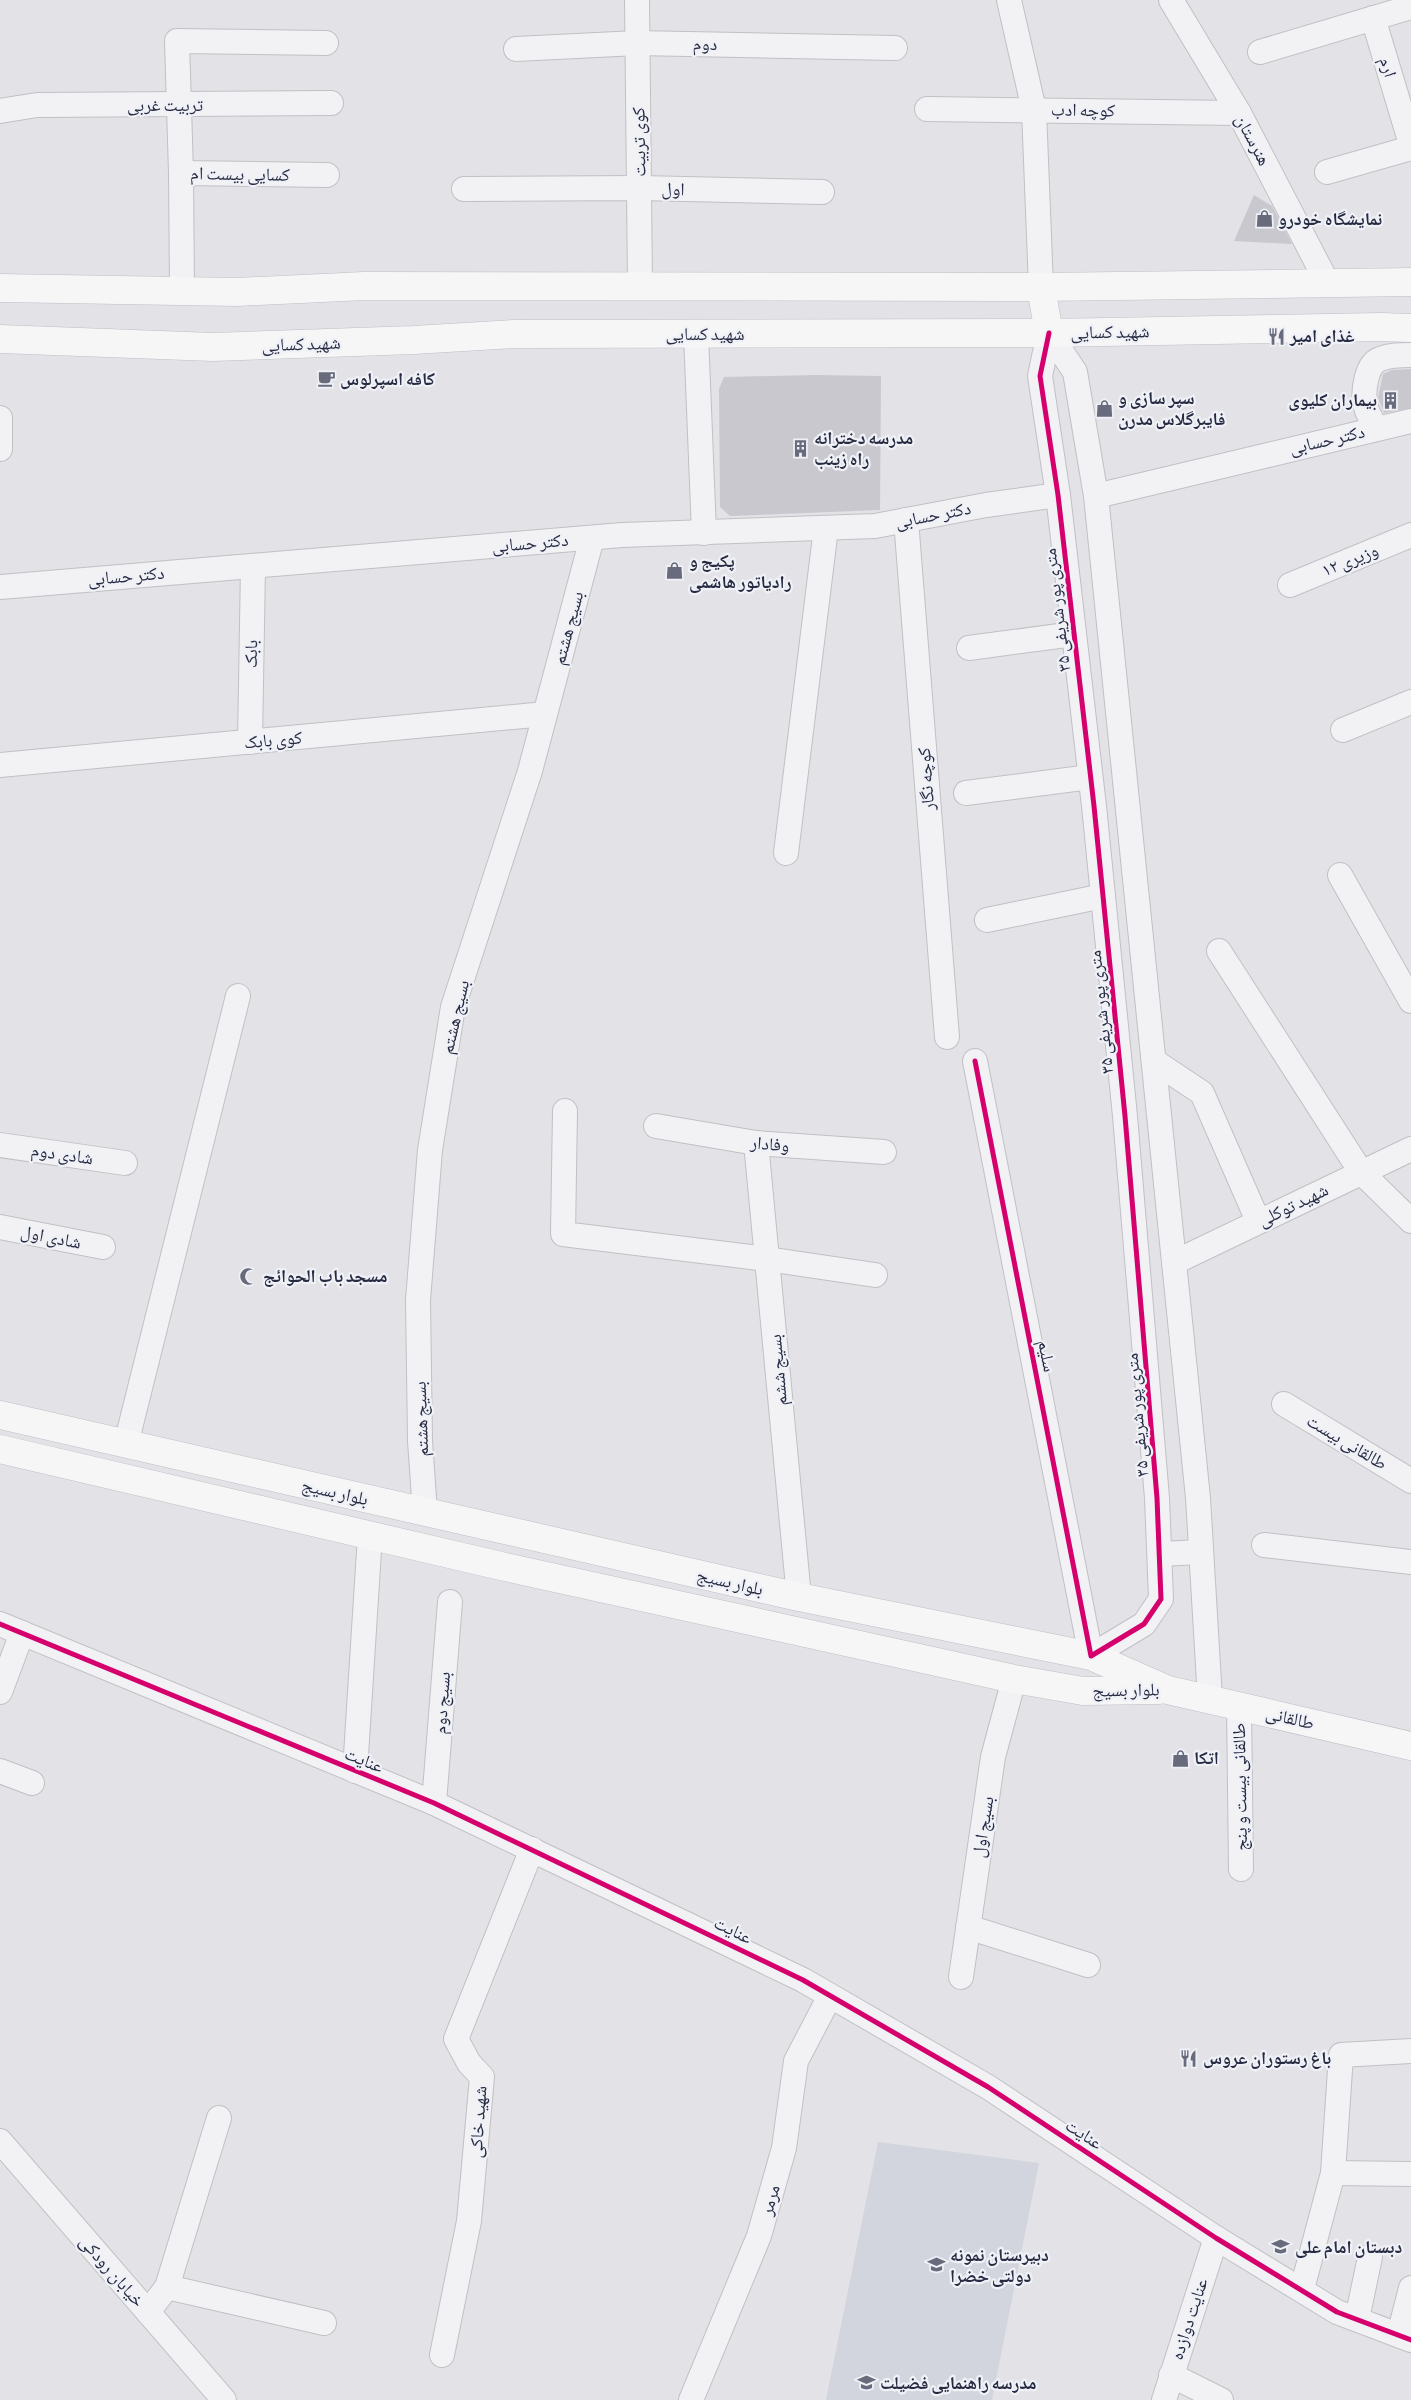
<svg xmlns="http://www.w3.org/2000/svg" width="1411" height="2400" viewBox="0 0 1411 2400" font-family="'Alegreya Sans','Noto Naskh Arabic',sans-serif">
<rect width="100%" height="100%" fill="#e2e2e7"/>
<!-- built -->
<polygon fill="#d2d5de" points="878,2142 1039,2163 992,2400 826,2400"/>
<!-- building -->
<g fill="#c8c8ce">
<polygon points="1254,195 1272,206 1292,244 1234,241"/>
<polygon points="1411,369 1411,408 1384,413 1378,398 1383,374 1392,370"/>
<polygon points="815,375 881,376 880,510 730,516 720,507 719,389 724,377"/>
</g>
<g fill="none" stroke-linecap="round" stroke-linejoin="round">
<defs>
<g id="minor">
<polyline points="637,0 640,285"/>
<polyline points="1009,0 1034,110 1041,287"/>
<polyline points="1171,0 1239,113 1328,284"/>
<polyline points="1373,18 1411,144"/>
<polyline points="516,49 637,43 895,48"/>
<polyline points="1260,52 1411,7"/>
<polyline points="927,109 1239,113"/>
<polyline points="0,111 37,105 331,103"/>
<polyline points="1327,172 1411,148"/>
<polyline points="181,173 177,41 326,43"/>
<polyline points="464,189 640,188 822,192"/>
<polyline points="182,291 181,173 327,175"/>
<polyline points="1049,333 1075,372 1096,496 1198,1498 1210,1699"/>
<polyline points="696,334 704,533"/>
<polyline points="0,418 0,449"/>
<path d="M1377,428C1372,421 1367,414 1365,404C1363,391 1366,364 1380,359C1390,355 1401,355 1411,355"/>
<polyline points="1096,496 1411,421"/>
<polyline points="906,520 947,1037"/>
<polyline points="1290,585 1411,535"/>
<polyline points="0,587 622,535 875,526 986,505 1058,495"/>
<polyline points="969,648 1074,634"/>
<polyline points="1343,730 1411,702"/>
<polyline points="250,742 253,566"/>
<polyline points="0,765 545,714"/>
<polyline points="966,793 1090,777"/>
<polyline points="786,853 826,528"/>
<polyline points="1340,875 1411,1001"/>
<polyline points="987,920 1103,896"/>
<polyline points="1219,951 1361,1172 1411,1221"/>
<polyline points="975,1061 1091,1656 1144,1624 1161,1599 1157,1498 1125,1116 1094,806 1058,495 1040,376 1049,333"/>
<polyline points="1154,1061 1202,1093 1258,1221"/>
<polyline points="565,1111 563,1234 767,1259 875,1275"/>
<polyline points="656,1126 756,1143 884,1152"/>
<polyline points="756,1143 799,1597"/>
<polyline points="0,1145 125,1163"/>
<polyline points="0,1227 103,1247"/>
<polyline points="1175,1262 1411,1149"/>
<polyline points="1284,1404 1411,1481"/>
<polyline points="126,1444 238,996"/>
<polyline points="425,1512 420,1441 418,1300 430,1150 453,1007 530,771 592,538"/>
<polyline points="1264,1545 1411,1562"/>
<polyline points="1160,1554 1201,1552"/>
<polyline points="0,1624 434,1803 803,1980 988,2087 1216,2238 1337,2312 1411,2340"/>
<polyline points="0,1692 22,1633"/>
<polyline points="1239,1706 1241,1869"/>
<polyline points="0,1771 32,1783"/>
<polyline points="355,1771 370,1535"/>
<polyline points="434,1803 450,1602"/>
<polyline points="968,1927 1088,1965"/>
<polyline points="961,1977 993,1757 1014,1679"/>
<polyline points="0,2141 224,2400"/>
<polyline points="1333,2173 1411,2174"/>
<polyline points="167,2287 324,2323"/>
<polyline points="1302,2289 1333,2173 1341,2055 1411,2051"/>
<polyline points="148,2312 167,2287 219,2118"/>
<polyline points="1357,2319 1370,2257"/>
<polyline points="1399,2335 1411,2288"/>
<polyline points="442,2355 469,2221 482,2077 469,2063 456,2039 532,1849"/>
<polyline points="1171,2375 1221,2400"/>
<polyline points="691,2400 759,2236 784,2148 796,2061 830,1996"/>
<polyline points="1164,2400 1216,2238"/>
</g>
<g id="major">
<polyline points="1041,287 1049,333"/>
<polyline points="0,288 237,292 364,286 1041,287 1411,282"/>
<polyline points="0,339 213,347 414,340 514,334 1049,333 1381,327 1411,328"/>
<polyline points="0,1415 799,1597 1091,1656 1168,1690 1411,1746"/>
<polyline points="0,1449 501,1566 1014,1679 1083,1691 1159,1690"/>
</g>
</defs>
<!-- minor casing -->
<use href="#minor" stroke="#c0c0c5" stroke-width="26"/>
<!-- major casing -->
<use href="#major" stroke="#bebfc5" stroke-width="29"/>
<!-- minor -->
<use href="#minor" stroke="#f2f2f4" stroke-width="24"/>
<!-- major -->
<use href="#major" stroke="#f6f6f7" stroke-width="28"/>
<defs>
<g id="cycleway">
<polyline points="975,1061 1091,1656 1144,1624 1161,1599 1157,1498 1125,1116 1094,806 1058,495 1040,376 1049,333"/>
<polyline points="0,1624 434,1803 803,1980 988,2087 1216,2238 1337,2312 1411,2340"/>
</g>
</defs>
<!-- cycleway casing -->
<use href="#cycleway" stroke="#eff1f7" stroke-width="8"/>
<!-- cycleway -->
<use href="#cycleway" stroke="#d6006c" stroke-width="5"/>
</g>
<!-- icons -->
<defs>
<symbol id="shop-bare" viewBox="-9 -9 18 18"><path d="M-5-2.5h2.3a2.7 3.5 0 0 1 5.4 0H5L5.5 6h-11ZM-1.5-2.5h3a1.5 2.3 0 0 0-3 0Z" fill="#686b7c" stroke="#eff1f7" stroke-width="2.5" paint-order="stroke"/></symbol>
<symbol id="restaurant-bare" viewBox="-9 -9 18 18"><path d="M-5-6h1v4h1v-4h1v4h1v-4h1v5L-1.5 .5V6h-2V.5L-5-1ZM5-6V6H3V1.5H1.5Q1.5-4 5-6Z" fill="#686b7c" stroke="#eff1f7" stroke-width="2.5" paint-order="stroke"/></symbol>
<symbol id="cafe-bare" viewBox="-9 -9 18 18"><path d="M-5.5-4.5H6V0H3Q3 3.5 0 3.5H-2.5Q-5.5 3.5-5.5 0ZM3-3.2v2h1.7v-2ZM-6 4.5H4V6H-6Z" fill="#686b7c" stroke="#eff1f7" stroke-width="2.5" paint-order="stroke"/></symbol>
<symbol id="building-bare" viewBox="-9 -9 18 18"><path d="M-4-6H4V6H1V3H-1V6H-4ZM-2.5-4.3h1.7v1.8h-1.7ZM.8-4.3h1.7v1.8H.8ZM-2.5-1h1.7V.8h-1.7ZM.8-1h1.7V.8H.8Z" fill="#686b7c" stroke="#eff1f7" stroke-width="2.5" paint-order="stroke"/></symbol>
<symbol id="mosque-bare" viewBox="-9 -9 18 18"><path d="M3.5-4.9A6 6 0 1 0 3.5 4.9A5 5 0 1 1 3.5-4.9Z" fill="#686b7c" stroke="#eff1f7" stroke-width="2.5" paint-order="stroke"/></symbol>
<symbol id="school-bare" viewBox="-9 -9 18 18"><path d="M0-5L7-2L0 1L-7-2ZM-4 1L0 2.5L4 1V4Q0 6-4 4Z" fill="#686b7c" stroke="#eff1f7" stroke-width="2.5" paint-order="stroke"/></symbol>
</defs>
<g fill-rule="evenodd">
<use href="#shop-bare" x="1252" y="206" width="25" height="25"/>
<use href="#restaurant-bare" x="1264" y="324" width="25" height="25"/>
<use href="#cafe-bare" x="314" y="366" width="25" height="25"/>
<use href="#building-bare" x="1378" y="388" width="25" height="25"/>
<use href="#shop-bare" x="1092" y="396" width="25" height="25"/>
<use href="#building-bare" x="788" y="436" width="25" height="25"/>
<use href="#shop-bare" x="662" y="558" width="25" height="25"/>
<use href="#mosque-bare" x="236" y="1264" width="25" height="25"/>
<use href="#shop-bare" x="1168" y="1746" width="25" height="25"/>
<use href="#restaurant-bare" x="1176" y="2046" width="25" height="25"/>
<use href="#school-bare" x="1268" y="2234" width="25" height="25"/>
<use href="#school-bare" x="924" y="2252" width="25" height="25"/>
<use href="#school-bare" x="854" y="2370" width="25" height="25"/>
</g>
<g text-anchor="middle" stroke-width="4.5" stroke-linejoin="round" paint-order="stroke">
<!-- street labels -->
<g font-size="18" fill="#272b42" stroke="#eff1f7">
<text transform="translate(705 44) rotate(1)" y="6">دوم</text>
<text transform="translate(1388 67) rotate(73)" y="6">ارم</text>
<text x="165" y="111">تربیت غربی</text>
<text transform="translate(1083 110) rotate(1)" y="6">کوچه ادب</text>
<text transform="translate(1253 140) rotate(62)" y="6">هنرستان</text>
<text transform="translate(639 142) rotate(-91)" y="6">کوی تربیت</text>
<text transform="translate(240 174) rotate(1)" y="6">کسایی بیست ام</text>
<text transform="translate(673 189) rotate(1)" y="6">اول</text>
<text transform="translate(1110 332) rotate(-1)" y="6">شهید کسایی</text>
<text x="705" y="340">شهید کسایی</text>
<text transform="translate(301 344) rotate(-2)" y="6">شهید کسایی</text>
<text transform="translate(1327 440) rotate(-13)" y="6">دکتر حسابی</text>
<text transform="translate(933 515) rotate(-11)" y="6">دکتر حسابی</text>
<text transform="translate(530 543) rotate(-5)" y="6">دکتر حسابی</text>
<text transform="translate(1350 560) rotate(-22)" y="6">وزيری ۱۲</text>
<text transform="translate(126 576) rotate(-5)" y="6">دکتر حسابی</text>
<text transform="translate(1057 610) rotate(-97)" y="6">۳۵ متری پور شریفی</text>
<text transform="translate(568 628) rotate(-75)" y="6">بسیج هشتم</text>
<text transform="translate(251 654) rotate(-89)" y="6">بابک</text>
<text transform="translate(273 740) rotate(-5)" y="6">کوی بابک</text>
<text transform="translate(926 779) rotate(-94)" y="6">کوچه نگار</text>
<text transform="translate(1101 1012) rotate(-96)" y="6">۳۵ متری پور شریفی</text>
<text transform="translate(455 1017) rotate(-77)" y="6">بسیج هشتم</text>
<text transform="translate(770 1144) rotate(5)" y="6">وفادار</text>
<text transform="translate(62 1154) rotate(8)" y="6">شادی دوم</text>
<text transform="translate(1293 1205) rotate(-26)" y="6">شهید توکلی</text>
<text transform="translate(51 1237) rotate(11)" y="6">شادی اول</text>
<text transform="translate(1047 1356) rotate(79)" y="6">سلیم</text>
<text transform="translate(778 1370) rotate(-95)" y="6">بسیج ششم</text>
<text transform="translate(1137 1415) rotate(-95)" y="6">۳۵ متری پور شریفی</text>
<text transform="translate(421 1419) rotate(-92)" y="6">بسیج هشتم</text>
<text transform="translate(1347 1442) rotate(31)" y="6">طالقانی بیست</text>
<text transform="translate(335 1492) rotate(13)" y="6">بلوار بسیج</text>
<text transform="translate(730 1582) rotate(13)" y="6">بلوار بسیج</text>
<text transform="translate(1126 1690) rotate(-1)" y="6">بلوار بسیج</text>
<text transform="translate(442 1703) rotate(-86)" y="6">بسيج دوم</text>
<text transform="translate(1290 1718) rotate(13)" y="6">طالقانی</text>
<text transform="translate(364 1760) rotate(22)" y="6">عنایت</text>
<text transform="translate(1240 1787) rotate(-91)" y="6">طالقانی بیست و پنج</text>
<text transform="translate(983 1827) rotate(-81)" y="6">بسیج اول</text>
<text transform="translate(733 1930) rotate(26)" y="6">عنایت</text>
<text transform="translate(478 2122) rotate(-86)" y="6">شهید خاکی</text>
<text transform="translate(1084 2134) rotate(33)" y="6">عنایت</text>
<text transform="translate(770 2200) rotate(-74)" y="6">مرمر</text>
<text transform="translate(112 2271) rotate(49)" y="6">خیابان رودکی</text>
<text transform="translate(1189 2319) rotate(-72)" y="6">عنایت دوازده</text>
</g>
<!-- poi labels -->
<g font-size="18" font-weight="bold" fill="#272b42" stroke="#eff1f7" text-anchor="start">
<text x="1278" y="225">نمایشگاه خودرو</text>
<text x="1290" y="342">غذای امیر</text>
<text x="340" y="385">کافه اسپرلوس</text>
<text x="1118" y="404">سپر سازی و<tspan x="1118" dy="21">فایبرگلاس مدرن</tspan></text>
<text x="1377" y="406" text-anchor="end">بیماران کلیوی</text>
<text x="814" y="444">مدرسه دخترانه<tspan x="814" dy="21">راه زینب</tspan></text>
<text x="689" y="567">پکیج و<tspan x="689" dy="21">رادیاتور هاشمی</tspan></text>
<text x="263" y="1282">مسجد باب الحوائج</text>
<text x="1194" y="1764">اتکا</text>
<text x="1203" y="2064">باغ رستوران عروس</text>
<text x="1295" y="2253">دبستان امام علی</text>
<text x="950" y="2261">دبیرستان نمونه<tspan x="950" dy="21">دولتی خضرا</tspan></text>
<text x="880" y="2389">مدرسه راهنمایی فضیلت</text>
</g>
</g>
</svg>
